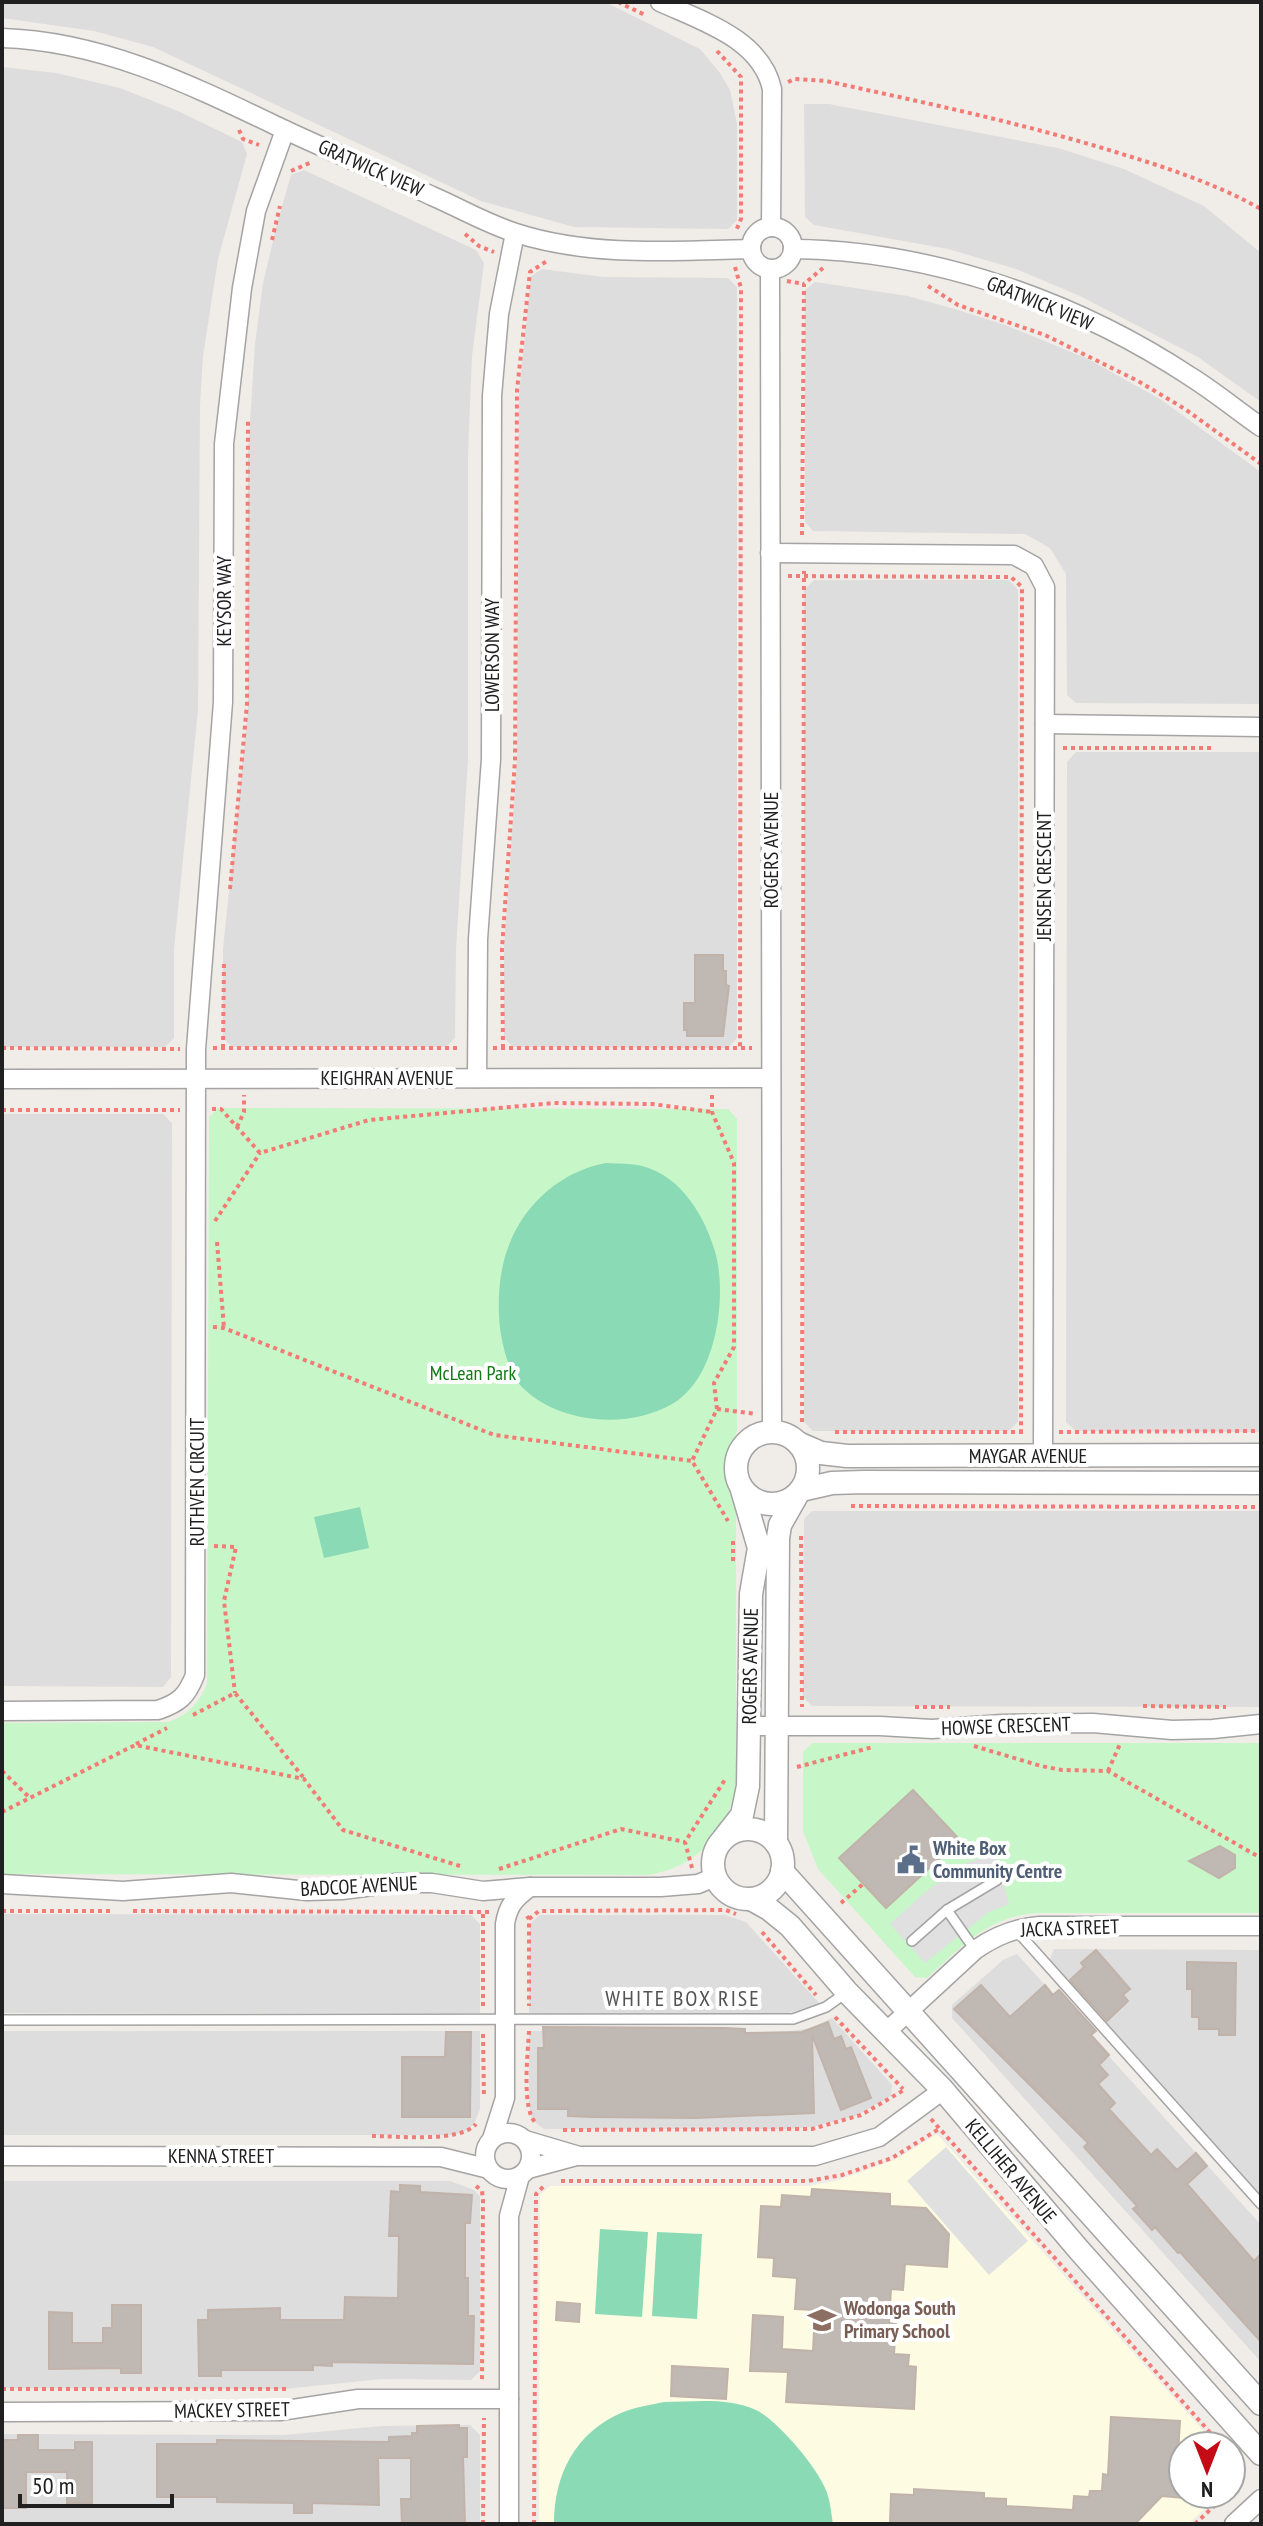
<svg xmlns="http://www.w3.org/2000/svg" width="1263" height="2526" viewBox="0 0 1263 2526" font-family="'PT Sans Narrow',sans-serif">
<rect width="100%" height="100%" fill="#f0ece7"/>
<!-- residential -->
<g fill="#dedddd">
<polygon points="2,2 605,2 700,49 720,73 730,90 737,124 737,220 728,229 574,227 481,201 153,47 94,31 2,18"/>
<polygon points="2,67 56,73 120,88 178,111 242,142 247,154 218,259 203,356 200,405 198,710 174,949 174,1038 165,1047 2,1047"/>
<polygon points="804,104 829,104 1058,148 1124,169 1204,206 1261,253 1261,402 1198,357 1080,296 1016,269 948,249 814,225 805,217"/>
<polygon points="304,170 476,250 484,263 472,356 468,453 468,760 456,949 455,1038 446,1047 232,1047 223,1038 223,949 248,711 248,454 255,344 263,283 277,224 291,175"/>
<polygon points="542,269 603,277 728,278 737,287 737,1038 728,1048 513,1047 504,1038 504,949 517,760 519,393 531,276"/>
<polygon points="815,282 908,296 958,310 1008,326 1088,359 1160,399 1261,472 1261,704 1076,703 1067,695 1066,574 1050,548 1025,534 813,531 805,522 805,290"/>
<polygon points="814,580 1009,580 1018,590 1018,1422 1008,1431 813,1431 804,1422 804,590"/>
<polygon points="1076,752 1261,752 1261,1432 1076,1431 1066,1422 1067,762"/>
<polygon points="2,1114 163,1114 172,1123 171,1677 163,1687 2,1686"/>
<polygon points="812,1511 1261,1511 1261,1707 812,1706 803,1697 804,1519"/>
<polygon points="2,1914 471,1915 480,1924 480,2013 2,2013"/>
<polygon points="539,1915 725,1915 746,1922 820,2004 788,2013 529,2013 530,1924"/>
<polygon points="1054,1949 1261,1950 1261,2198 1049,1961"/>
<polygon points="1017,1954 1261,2225 1261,2362 952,2018 952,2005 1003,1960"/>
<polygon points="832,2018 892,2085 891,2096 855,2116 813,2127 786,2129 544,2129 532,2120 529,2104 529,2031 786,2032 810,2028"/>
<polygon points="2,2031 480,2031 480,2109 474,2124 465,2131 453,2135 2,2135"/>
<polygon points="2,2181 450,2181 474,2190 480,2196 480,2371 471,2380 382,2379 284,2389 2,2388"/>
<polygon points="470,2425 480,2435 480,2524 2,2524 2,2434 284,2435 382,2426"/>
</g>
<!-- education -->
<polygon fill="#fdfce2" points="937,2134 1217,2446 1183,2446 1183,2494 1221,2494 1188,2524 539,2524 540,2195 550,2186 809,2186 839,2180 897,2159"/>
<!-- park -->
<g fill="#c7f7c8">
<path d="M218,1108L728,1109L737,1119V1431C724,1463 724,1479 736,1511V1782C729,1832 698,1867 648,1875L2,1874V1723L168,1722C188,1715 199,1703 207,1684L209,1117Z"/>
<path d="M812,1743H1261V1913H1038C988,1916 963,1946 927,1978L915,1977L818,1869L803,1831V1752Z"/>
</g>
<!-- pitch -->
<g fill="#8adab6">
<path d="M606,1163C618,1164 631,1163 642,1166C682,1176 706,1218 716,1255C727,1300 716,1379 672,1404C629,1429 561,1424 524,1389C509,1375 503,1348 500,1328C497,1302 499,1270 509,1245C525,1203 562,1171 606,1163Z"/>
<polygon points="360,1507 369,1548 324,1558 314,1517"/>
<polygon points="600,2229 648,2232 642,2317 595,2314"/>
<polygon points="657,2232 702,2234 697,2319 652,2316"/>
<path d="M664,2402C693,2402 728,2397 756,2410C777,2420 816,2466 825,2488C830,2498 831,2512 833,2524H554C554,2475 575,2433 621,2413C634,2407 650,2405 664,2402Z"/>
</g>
<!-- parking -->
<g fill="#e0e0e0">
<polygon points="995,1852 1009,1904 989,1912 925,1963 890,1924 925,1892 962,1865"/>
<polygon points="946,2147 1028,2241 989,2275 907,2181"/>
</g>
<!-- building -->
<g fill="#c0b8b3" stroke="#c1b3aa" stroke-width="2">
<polygon points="695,955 723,955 723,971 726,971 726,985 729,986 723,1036 687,1036 687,1030 684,1030 684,1003 695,1003"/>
<polygon points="913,1790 960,1840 886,1908 839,1858"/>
<polygon points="1220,1846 1235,1855 1235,1868 1219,1878 1189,1861"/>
<polygon points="1096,1950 1130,1989 1123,1995 1128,2001 1107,2021 1070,1980 1084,1967 1081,1963"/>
<polygon points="1187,1962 1236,1963 1235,2035 1219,2035 1219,2029 1199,2029 1199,2017 1192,2017 1192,1989 1187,1989"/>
<polygon points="981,1985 1010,2017 1045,1985 1053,1995 1059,1990 1096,2031 1091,2035 1109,2055 1099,2065 1108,2075 1098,2084 1115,2103 1109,2109 1151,2155 1157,2149 1177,2170 1196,2153 1207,2166 1187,2184 1254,2261 1261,2254 1261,2342 1180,2252 1178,2253 1155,2227 1152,2230 1133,2209 1137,2206 1084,2147 1088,2143 954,2009"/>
<polygon points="828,2022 834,2039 841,2036 846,2049 851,2047 871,2098 841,2110 812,2035 814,2113 695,2118 592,2117 568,2116 568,2109 538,2109 538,2048 544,2048 543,2027 725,2028 745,2029 745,2033 802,2032"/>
<polygon points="446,2032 471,2032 470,2117 402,2117 402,2057 445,2057"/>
<polygon points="400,2185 420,2186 420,2192 472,2195 470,2223 465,2223 465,2278 468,2278 468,2316 474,2316 473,2364 332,2362 332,2366 313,2365 313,2370 221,2370 221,2376 199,2376 198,2320 208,2320 208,2310 280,2308 280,2320 344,2320 345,2297 398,2298 399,2236 389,2236 391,2191 400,2192"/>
<polygon points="812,2189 890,2194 890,2206 926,2208 949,2234 947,2267 905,2264 903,2290 891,2289 889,2323 896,2324 894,2354 909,2355 908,2366 916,2367 914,2409 786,2402 788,2372 750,2371 753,2315 783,2317 782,2349 813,2351 815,2310 795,2309 797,2278 773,2276 774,2258 758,2257 761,2206 781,2207 782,2195 811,2197"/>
<polygon points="557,2302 580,2304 579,2322 556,2320"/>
<polygon points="112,2305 141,2305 141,2373 121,2373 121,2368 49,2369 49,2312 72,2313 72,2343 103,2343 103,2328 112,2328"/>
<polygon points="672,2366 728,2369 726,2399 671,2396"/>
<polygon points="1111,2417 1180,2421 1178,2455 1183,2455 1183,2498 1162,2496 1135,2524 890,2524 891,2494 914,2495 914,2489 984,2493 984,2498 1006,2499 1006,2506 1073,2510 1074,2496 1089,2497 1090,2491 1102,2491 1103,2474 1108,2475"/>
<polygon points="459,2425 459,2428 467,2428 467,2457 463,2457 465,2524 402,2524 401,2499 411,2499 411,2458 378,2458 379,2505 312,2503 312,2513 294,2513 294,2503 217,2502 217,2497 157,2497 157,2444 217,2444 217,2440 389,2442 389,2437 412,2436 412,2433 417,2433 417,2426"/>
<polygon points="18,2435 38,2435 38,2450 75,2450 75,2442 92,2442 92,2503 67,2503 67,2472 26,2472 26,2508 2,2508 2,2440 18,2440"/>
</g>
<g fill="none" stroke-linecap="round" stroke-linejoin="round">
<defs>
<g id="service">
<polyline points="1015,1929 1261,2204"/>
<polyline points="912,1941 947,1910"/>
<polyline points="975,1950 947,1910 997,1880"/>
<polyline points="2,2020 793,2019 826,2007 847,1992"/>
</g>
<g id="minor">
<path d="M660,2C702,21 761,39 772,89L771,227"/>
<path d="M2,38C103,41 193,86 283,129C332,152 383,173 432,196C460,208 487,224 516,233C590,257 674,251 751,249"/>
<circle cx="772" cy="248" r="21"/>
<path d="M793,249C932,250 1076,301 1191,377C1215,392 1238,411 1261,427"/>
<polyline points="770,269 772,1432"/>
<polyline points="770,553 1014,555 1034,566 1045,587 1043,1456"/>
<polyline points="1045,724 1261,727"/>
<polyline points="477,1078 478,939 491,759 492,396 499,314 515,233"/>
<polyline points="2,1079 771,1078"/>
<path d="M2,1711L158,1710C179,1703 187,1696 195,1675L196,1049L223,702L224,444L242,288L256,211L285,130"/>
<polyline points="750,1726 880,1726 932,1729 1002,1724 1093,1723 1172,1730 1213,1729 1261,1724"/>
<polyline points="2,1884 123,1891 231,1883 307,1891 342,1890 396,1883 432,1883 483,1891 530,1887 661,1887 698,1884 715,1877"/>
<path d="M886,2032L975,1950C995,1936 1014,1928 1039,1926H1261"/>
<circle cx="508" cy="2156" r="23"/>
<path d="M492,2139L505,2098V1924C508,1905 515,1898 530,1887"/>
<polyline points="525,2140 579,2156 815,2156 879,2137 943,2090"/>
<polyline points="2,2156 441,2157 489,2169"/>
<polyline points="528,2169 576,2156"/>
<polyline points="2,2412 280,2411 358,2399 509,2399"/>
<polyline points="509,2524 509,2216 520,2176"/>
<polyline points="1234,2524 1261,2499"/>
</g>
<g id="tertiary">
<circle cx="772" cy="1468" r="36"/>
<polyline points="798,1443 821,1453 847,1456 1261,1455"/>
<polyline points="801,1490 832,1483 864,1482 1261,1483"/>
<circle cx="748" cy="1864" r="35"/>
<polyline points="724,1838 742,1815 748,1786 751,1594 759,1548 742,1490"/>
<polyline points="776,1843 778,1538 780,1525 797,1495"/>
<polyline points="782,1871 1261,2404"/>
<polyline points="751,1899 769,1909 790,1926 847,1992 943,2090 1079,2250 1261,2454"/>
</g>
</defs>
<!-- service casing -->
<use href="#service" stroke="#a4a4a4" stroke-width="12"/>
<!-- minor casing -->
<use href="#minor" stroke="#a4a4a4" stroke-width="21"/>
<!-- tertiary casing -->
<use href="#tertiary" stroke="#a4a4a4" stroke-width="25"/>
<!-- path -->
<g stroke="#f27b76" stroke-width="4" stroke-dasharray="4 4" stroke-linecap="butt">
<polyline points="618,2 645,15"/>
<polyline points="717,51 741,77 741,219 736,231"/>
<path d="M788,82L795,79L826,81C926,103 1027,124 1125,155C1171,169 1218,185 1261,209"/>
<polyline points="239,130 243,139 259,145"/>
<polyline points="291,171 312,162"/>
<polyline points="465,234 479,246 494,252"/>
<polyline points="272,240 280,206"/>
<polyline points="735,267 741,288 740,1048"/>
<polyline points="787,281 804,284"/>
<polyline points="928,286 958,305 1045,335 1138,381 1185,409 1261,464"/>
<polyline points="802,535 804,284 823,268"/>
<polyline points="788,576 1011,577 1022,587 1021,1432"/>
<polyline points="1063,748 1215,748"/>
<polyline points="230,889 247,704 248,419"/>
<polyline points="2,1048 180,1049"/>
<polyline points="213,1048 460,1048"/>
<polyline points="223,1048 224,962"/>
<polyline points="493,1048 752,1048"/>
<polyline points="503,1048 502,949 515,760 517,390 530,272 547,261"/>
<polyline points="712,1095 712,1112 734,1163 734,1347 714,1383 717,1409 692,1461 728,1521"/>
<polyline points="212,1109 221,1109 260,1153 369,1120 554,1103 652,1104 712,1112"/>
<polyline points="2,1110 180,1110"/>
<polyline points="237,1127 244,1112 244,1095"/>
<polyline points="215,1221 260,1153"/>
<polyline points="217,1242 224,1328"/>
<polyline points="213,1327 224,1328 494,1435 692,1461"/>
<polyline points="717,1409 756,1414"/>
<polyline points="802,1422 804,571"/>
<polyline points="835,1432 1027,1432"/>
<polyline points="1059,1432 1261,1431"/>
<polyline points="851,1506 1261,1507"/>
<polyline points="801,1536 802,1707"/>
<polyline points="733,1541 733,1564"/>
<polyline points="214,1546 236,1547 224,1601 235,1693"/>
<polyline points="1143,1706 1226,1707"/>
<polyline points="915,1707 950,1707"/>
<polyline points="193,1715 235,1693 303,1777"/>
<polyline points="136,1744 167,1728"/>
<polyline points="974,1746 1041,1766 1062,1770 1108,1771 1261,1858"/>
<polyline points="797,1767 873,1747"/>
<polyline points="2,1771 30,1798"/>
<polyline points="1108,1771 1120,1744"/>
<polyline points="2,1812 135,1745 304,1779 343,1830 460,1866"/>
<polyline points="692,1868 685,1842 726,1778"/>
<polyline points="499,1869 621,1829 685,1842"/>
<polyline points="841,1903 863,1884"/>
<polyline points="2,1911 112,1911"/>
<polyline points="133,1911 483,1912"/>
<polyline points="527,1916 529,1919 529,2006"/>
<polyline points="529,1919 539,1911 726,1910 736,1914"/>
<polyline points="762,1932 816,1995"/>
<polyline points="483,2006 483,1912 489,1912"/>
<polyline points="835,2017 903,2089"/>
<path d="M529,2031C528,2052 521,2110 536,2123"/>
<polyline points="483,2034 484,2098"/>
<polyline points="931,2119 1222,2446"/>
<polyline points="563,2130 812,2129 861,2115 904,2090"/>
<path d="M372,2136C397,2136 460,2143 476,2124"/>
<polyline points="561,2181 808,2181 842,2175 892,2158 939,2129"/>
<polyline points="476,2186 482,2191 483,2200 482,2382"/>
<polyline points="2,2389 287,2389"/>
<polyline points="1231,2456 1240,2466 1240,2482 1231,2490"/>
<polyline points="483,2524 484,2418"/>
<polyline points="534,2524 536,2194 545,2185"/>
<polyline points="1195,2524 1227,2494"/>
</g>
<!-- service -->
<use href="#service" stroke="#fff" stroke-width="9"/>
<!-- minor -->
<use href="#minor" stroke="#fff" stroke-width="18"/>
<!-- tertiary -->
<use href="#tertiary" stroke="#fff" stroke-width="22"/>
</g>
<!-- icons -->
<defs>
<symbol id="civic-bare" viewBox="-9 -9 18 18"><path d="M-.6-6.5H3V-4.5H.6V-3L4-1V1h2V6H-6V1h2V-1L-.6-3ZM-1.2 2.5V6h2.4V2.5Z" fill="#5c6f8a" stroke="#fff" stroke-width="2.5" paint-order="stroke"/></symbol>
<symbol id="school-bare" viewBox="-9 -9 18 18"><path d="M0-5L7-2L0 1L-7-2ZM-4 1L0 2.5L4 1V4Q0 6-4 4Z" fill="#8d6e63" stroke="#fff" stroke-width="2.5" paint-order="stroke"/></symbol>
</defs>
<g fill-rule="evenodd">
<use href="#civic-bare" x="891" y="1840" width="40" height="40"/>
<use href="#school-bare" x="802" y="2300" width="40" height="40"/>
</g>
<g text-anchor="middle" stroke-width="8" stroke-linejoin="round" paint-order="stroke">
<!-- street labels -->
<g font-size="20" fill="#202020" stroke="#fff">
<text transform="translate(371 168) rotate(24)" y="7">GRATWICK VIEW</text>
<text transform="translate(1040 303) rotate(22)" y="7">GRATWICK VIEW</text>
<text transform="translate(224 601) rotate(-90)" y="7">KEYSOR WAY</text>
<text transform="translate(492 655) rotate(-90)" y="7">LOWERSON WAY</text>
<text transform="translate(771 850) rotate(-90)" y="7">ROGERS AVENUE</text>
<text transform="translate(1044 876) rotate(-90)" y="7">JENSEN CRESCENT</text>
<text x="387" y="1085">KEIGHRAN AVENUE</text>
<text x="1028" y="1463">MAYGAR AVENUE</text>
<text transform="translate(197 1482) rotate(-90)" y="7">RUTHVEN CIRCUIT</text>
<text transform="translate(750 1666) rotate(-89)" y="7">ROGERS AVENUE</text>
<text transform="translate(1006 1726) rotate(-2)" y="7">HOWSE CRESCENT</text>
<text transform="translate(359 1886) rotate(-3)" y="7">BADCOE AVENUE</text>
<text transform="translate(1070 1928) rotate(-2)" y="7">JACKA STREET</text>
<text x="221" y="2163">KENNA STREET</text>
<text transform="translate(1011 2171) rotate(50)" y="7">KELLIHER AVENUE</text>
<text transform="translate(232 2410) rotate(-1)" y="7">MACKEY STREET</text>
</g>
<!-- park labels -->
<g font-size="20" fill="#127915" stroke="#fff">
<text x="473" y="1380">McLean Park</text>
</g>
<!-- service labels -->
<g font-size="20" font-weight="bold" fill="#4e5e75" stroke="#fff" text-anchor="start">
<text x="933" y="1855">White Box<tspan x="933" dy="23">Community Centre</tspan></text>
</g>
<!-- education labels -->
<g font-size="20" font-weight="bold" fill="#785e54" stroke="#fff" text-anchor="start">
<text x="844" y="2315">Wodonga South<tspan x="844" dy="23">Primary School</tspan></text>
</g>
<!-- neighbourhood labels -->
<g font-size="22" letter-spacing="2" fill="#535353" stroke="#fff">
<text x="683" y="2006">WHITE BOX RISE</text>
</g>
</g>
<!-- border -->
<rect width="1263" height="2526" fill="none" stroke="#202020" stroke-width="8"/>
<!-- north arrow -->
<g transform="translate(1207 2470) rotate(180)"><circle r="38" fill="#ffffff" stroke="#a6a6a6" stroke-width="2"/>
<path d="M0-6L14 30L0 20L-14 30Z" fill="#c40c17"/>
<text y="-12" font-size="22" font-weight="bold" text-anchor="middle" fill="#202020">N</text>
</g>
<!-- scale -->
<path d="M20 2494v12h152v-12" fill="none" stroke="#202020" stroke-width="4"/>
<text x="32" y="2494" font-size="24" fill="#202020" stroke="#ffffff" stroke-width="6" paint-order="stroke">50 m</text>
</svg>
